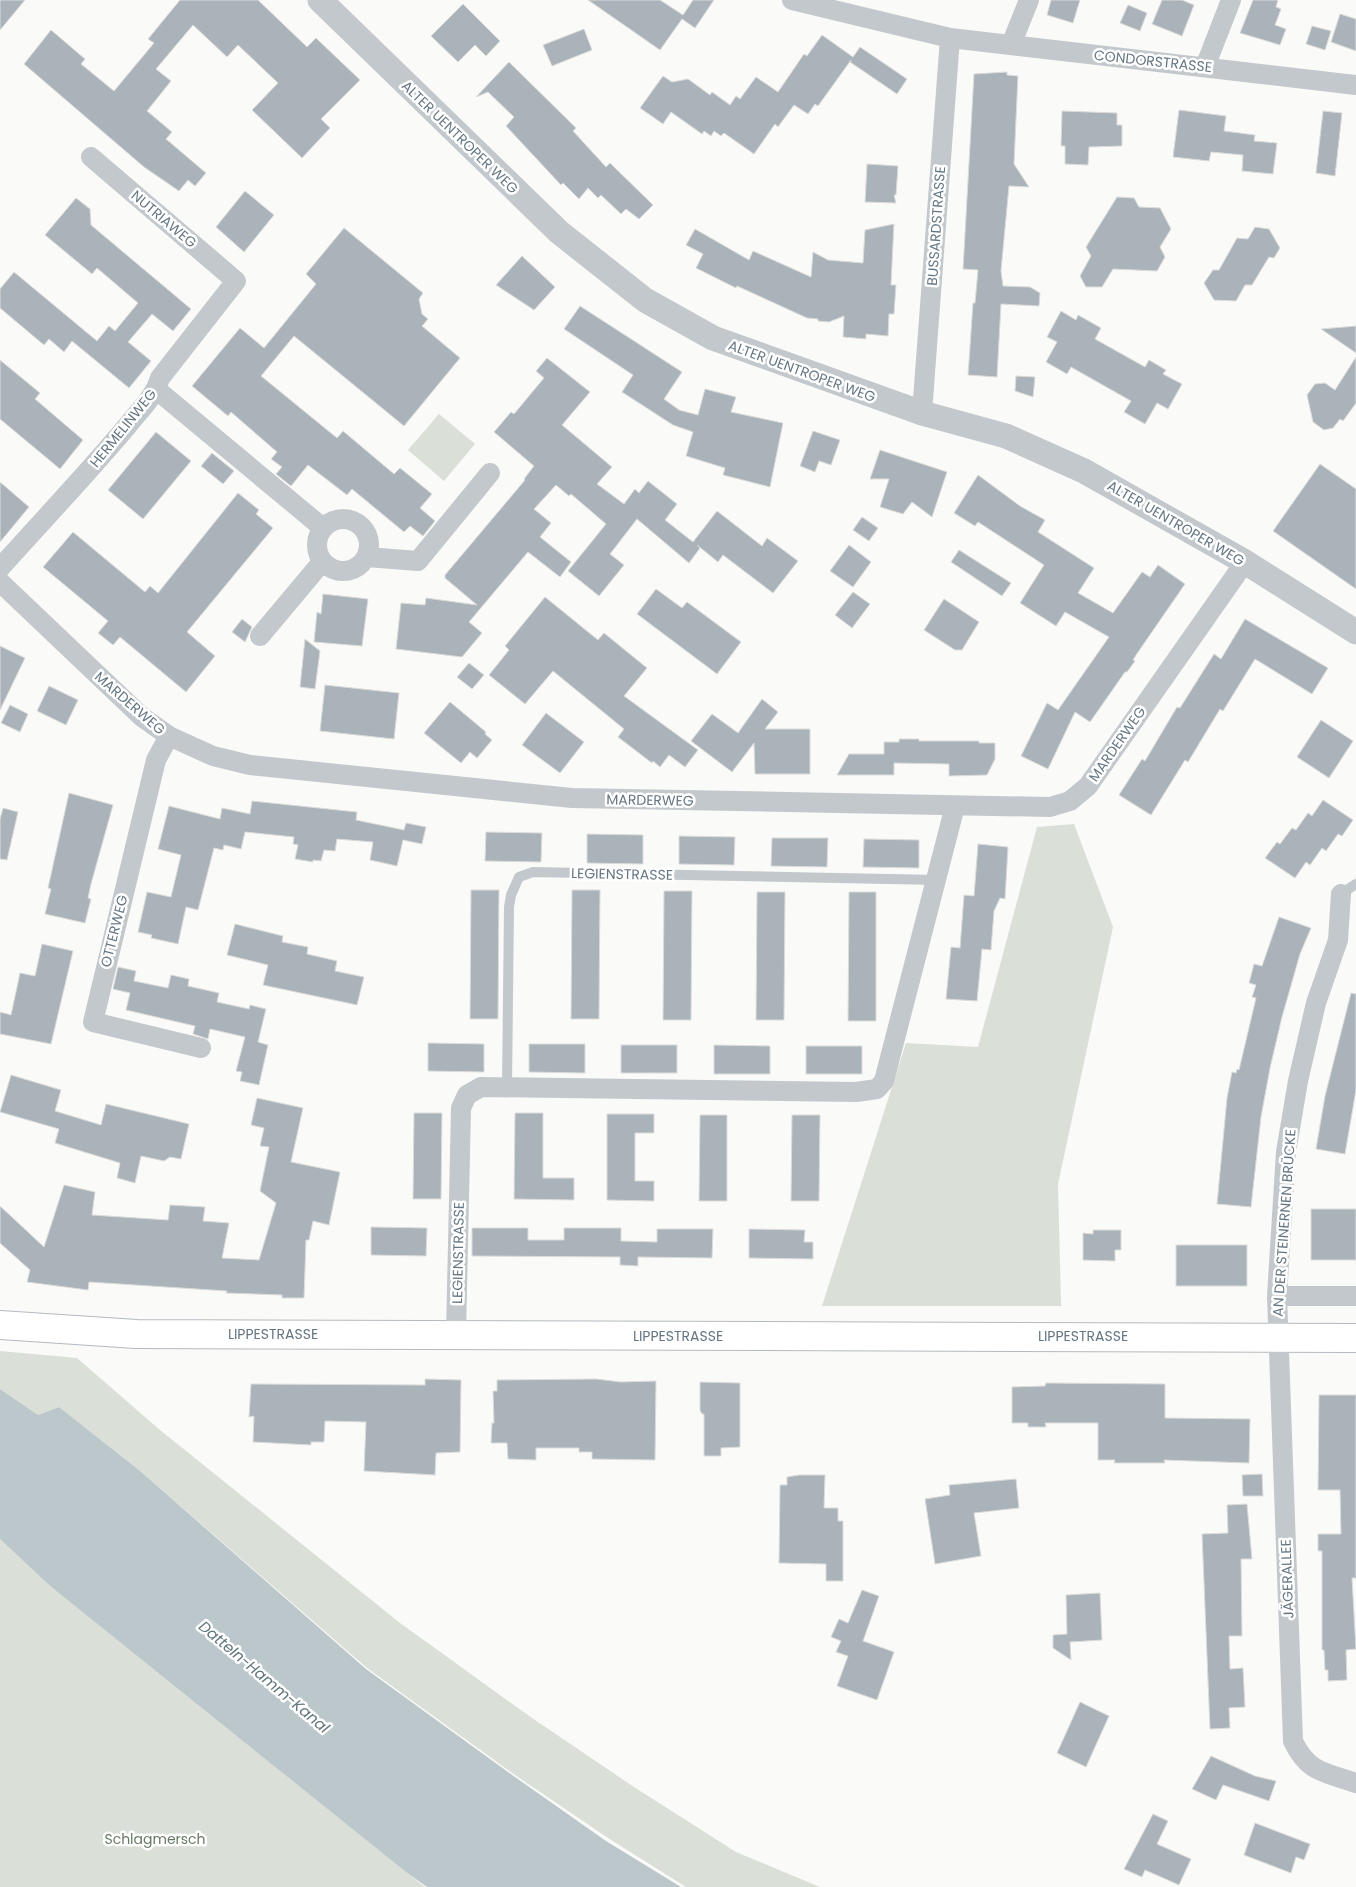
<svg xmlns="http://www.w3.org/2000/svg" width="1356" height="1887" viewBox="0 0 1356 1887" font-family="Poppins,sans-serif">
<rect width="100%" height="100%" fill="#fafaf8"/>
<!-- green -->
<g fill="#dadfd7">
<polygon points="439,414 475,444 444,481 408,450"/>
<polygon points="1074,824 1113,927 1058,1184 1061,1306 822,1306 906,1043 978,1047 1037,827"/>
<polygon points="0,1351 77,1358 160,1430 400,1623 532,1718 634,1787 736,1852 820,1887 686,1887 608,1838 515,1775 367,1668 139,1470 59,1407 38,1415 0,1389"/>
<polygon points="0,1539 50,1586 425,1887 0,1887"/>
</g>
<!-- water -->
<polygon fill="#bbc7cb" points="0,1389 38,1415 59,1407 139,1470 366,1669 515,1777 606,1841 681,1887 427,1887 406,1872 50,1586 0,1539"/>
<!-- building -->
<g fill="#aab3b9" stroke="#dcdcda">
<polygon points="0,0 25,0 0,30"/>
<polygon points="180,0 258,0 307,47 316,38 360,80 321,119 330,128 302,158 252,110 278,83 238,45 227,57 193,25 156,69 171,81 147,111 172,132 166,139 206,173 195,186 188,180 179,191 144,167 24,64 51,30 85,59 81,64 114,91 154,43 148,39"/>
<polygon points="588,0 660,0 683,15 693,0 714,0 695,28 682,19 660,50"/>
<polygon points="1051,0 1080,0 1073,23 1047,15"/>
<polygon points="1162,0 1182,0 1194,5 1182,36 1152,24"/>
<polygon points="1253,0 1278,0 1276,7 1281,9 1275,25 1286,29 1280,45 1240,33"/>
<polygon points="463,4 500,41 486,56 475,45 458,62 431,36"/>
<polygon points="1128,5 1147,13 1140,31 1120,23"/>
<polygon points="1340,14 1356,19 1356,51 1331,42"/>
<polygon points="1312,26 1331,31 1325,50 1306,44"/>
<polygon points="584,29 592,50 552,66 543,45"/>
<polygon points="822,35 853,57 860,47 907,79 897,94 850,62 851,60 818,106 815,104 808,114 794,105 778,127 775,124 754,154 724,133 721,136 714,131 711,136 704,131 702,134 671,112 663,124 640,108 663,76 672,82 688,79 710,95 712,92 730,105 736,96 740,99 756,77 778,92 804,54 807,56"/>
<polygon points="509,62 576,128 573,131 606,167 610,163 653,205 639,219 626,209 621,214 601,195 598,198 588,188 579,199 563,183 561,185 506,126 514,117 488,92 476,97"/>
<polygon points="1007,72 1007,75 1018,76 1014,164 1029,187 1009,186 1001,271 1003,286 1030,287 1040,293 1039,306 1001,304 997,377 968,375 973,303 975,303 978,270 963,269 974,74"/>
<polygon points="1179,110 1226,116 1224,131 1255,135 1254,141 1277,143 1273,174 1242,171 1243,155 1211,152 1209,161 1173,157"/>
<polygon points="1062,111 1117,113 1117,125 1122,125 1122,146 1089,147 1088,165 1065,164 1065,146 1061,146"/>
<polygon points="1323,111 1342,113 1335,176 1316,173"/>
<polygon points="867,164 898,166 896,195 894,195 896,203 865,202"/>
<polygon points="245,191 274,215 244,252 216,227"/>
<polygon points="1117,197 1134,198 1139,207 1160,208 1171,229 1160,247 1165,257 1157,271 1113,269 1102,287 1086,287 1080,276 1091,256 1086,247"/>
<polygon points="76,198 90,209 91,225 191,309 173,331 152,314 128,342 151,361 129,388 72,341 64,352 49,339 44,345 0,308 0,289 14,272 97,341 109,326 115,331 138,303 97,268 92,274 45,235"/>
<polygon points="894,224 891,285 896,285 894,314 889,314 888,336 866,334 866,339 843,337 844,316 829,322 818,321 818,319 807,318 737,286 736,288 696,268 703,254 686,245 695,229 749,260 753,251 811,277 813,252 828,260 863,263 865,230"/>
<polygon points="1255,227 1269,229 1280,248 1274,258 1269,257 1252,285 1245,285 1236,301 1214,300 1204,283 1213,270 1219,270 1237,238 1248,239"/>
<polygon points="344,228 423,293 419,299 422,314 428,319 422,326 460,358 404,426 294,336 261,376 337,438 343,431 394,474 400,468 432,494 420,508 435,521 423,536 410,526 404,532 352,489 347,495 308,465 291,486 276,474 282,467 271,459 277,452 231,412 228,416 192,386 240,328 264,348 316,284 306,274"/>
<polygon points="522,256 555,287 534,310 496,285"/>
<polygon points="580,306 682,372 664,399 679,410 698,415 705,389 736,397 731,412 783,423 770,487 723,475 725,468 686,456 693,432 673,425 622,392 633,375 564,329"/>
<polygon points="1061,311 1076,320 1078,315 1101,328 1095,339 1145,367 1149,360 1166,370 1163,374 1182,384 1168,409 1157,403 1145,424 1124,412 1131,401 1071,367 1067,374 1046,362 1057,342 1047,337"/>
<polygon points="1356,326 1356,353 1321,329"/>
<polygon points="1356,357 1356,403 1343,421 1340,419 1333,428 1324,430 1313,422 1307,395 1315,384 1325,383 1335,390"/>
<polygon points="547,358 590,392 562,425 612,467 597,484 624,504 635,489 639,493 648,481 677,504 665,520 693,542 717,511 762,546 767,538 798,561 773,593 723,555 718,562 697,545 700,548 689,563 637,519 610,554 624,565 599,596 568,571 606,524 571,494 569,496 556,485 534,509 551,523 540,537 571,562 560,577 528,552 469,622 482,633 462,657 396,649 401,603 425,605 426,598 477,605 445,578 445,575 525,480 524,479 534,466 494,432 511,412 514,414 544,378 536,371"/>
<polygon points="0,360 40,393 35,399 83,440 60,469 0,419"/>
<polygon points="1016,376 1035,377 1033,397 1015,391"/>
<polygon points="813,431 840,440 831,465 819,461 815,472 800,466"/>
<polygon points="156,432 191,461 143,519 108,490"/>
<polygon points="880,450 947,472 932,517 912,502 903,514 880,507 889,479 870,479"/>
<polygon points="212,453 234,471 223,484 201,466"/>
<polygon points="1320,464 1356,489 1356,589 1273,531"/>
<polygon points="978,475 1020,506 1045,520 1038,532 1094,568 1078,593 1113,613 1142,572 1150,577 1158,565 1185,584 1136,655 1133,660 1135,661 1127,672 1125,672 1090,722 1075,712 1048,769 1021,756 1047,703 1058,710 1109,637 1065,612 1056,626 1020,603 1044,565 978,522 975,526 954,513"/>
<polygon points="0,482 29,507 0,542"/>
<polygon points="238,493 259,510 256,514 273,528 187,632 215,656 186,692 120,637 113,645 98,633 108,621 43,567 73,532 145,592 150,586 158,593"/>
<polygon points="862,517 878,528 869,541 853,530"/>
<polygon points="849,545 871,562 853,587 830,571"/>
<polygon points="959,550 1011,583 1002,596 951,562"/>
<polygon points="656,589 682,608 687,602 741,642 717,674 637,614"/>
<polygon points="853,592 870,604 852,628 835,615"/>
<polygon points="323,594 368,599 362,646 314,642 317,612 321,614"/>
<polygon points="545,597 598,640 604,633 647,668 624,696 698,750 685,767 669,755 660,767 653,761 652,763 618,737 624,729 553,671 525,704 489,675 509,650 505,646"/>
<polygon points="944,599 979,622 962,650 955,650 924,630"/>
<polygon points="242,619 252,627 245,642 232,632"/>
<polygon points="1245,619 1328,668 1312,694 1255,659 1223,711 1220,709 1188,762 1185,760 1151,815 1119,795 1142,759 1145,761 1177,707 1180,708 1214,654 1221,659"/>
<polygon points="305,639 320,651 315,689 300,687"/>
<polygon points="0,646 25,658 0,710"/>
<polygon points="469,663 484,675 472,689 457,677"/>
<polygon points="325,685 399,693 394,739 320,731"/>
<polygon points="49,686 78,700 66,725 37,711"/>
<polygon points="762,699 778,712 765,729 810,729 810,774 755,774 754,743 732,772 691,741 712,714 738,733"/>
<polygon points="450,702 486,732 485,734 492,740 477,758 470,752 461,763 424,733"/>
<polygon points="10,705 28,714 20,732 1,723"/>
<polygon points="546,713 584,742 560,773 522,745"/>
<polygon points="1321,720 1353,741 1329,778 1297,757"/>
<polygon points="899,739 919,739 919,741 979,741 979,743 995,743 995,759 987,775 949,776 949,764 894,763 894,775 837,775 849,754 884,754 884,742 899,742"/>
<polygon points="69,793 113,805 91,884 88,898 91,899 85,923 45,914 51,889 48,888"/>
<polygon points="1323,800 1353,820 1342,836 1338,834 1326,851 1322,848 1310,865 1306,862 1295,878 1265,858 1277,842 1280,844 1292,828 1296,830 1308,813 1312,816"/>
<polygon points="252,801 357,812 356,820 404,830 406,823 426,827 422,844 403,840 397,866 370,860 373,842 337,839 335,851 324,850 321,861 313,860 313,862 295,859 298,845 293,844 294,837 245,832 241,849 224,845 223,850 214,848 198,910 186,907 178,944 151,938 152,935 138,932 147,892 171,897 181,855 158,849 169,806 220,819 222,808 250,814"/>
<polygon points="3,808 18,812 7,860 0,859 0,819"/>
<polygon points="486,832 542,833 541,862 485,861"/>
<polygon points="587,834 643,835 643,864 587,863"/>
<polygon points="679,836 735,837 734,865 679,864"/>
<polygon points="772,838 828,838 827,867 771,866"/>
<polygon points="864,839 919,840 919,868 863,867"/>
<polygon points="978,844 1008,847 1005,899 1000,898 994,911 991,950 982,949 977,1001 946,999 951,947 960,948 964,895 974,896"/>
<polygon points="471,890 499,890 498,1019 470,1019"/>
<polygon points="572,890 600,890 599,1019 571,1019"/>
<polygon points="664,891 692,891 691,1020 663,1020"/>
<polygon points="757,892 785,892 784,1020 756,1020"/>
<polygon points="849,892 876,892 876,1021 848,1021"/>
<polygon points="1279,917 1311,928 1300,954 1282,1017 1270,1068 1261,1117 1251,1207 1217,1204 1227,1098 1232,1072 1236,1073 1237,1069 1239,1070 1256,998 1252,997 1256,985 1249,983 1254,964 1262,966"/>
<polygon points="235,924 283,936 282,942 308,947 307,954 337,961 335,971 364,977 357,1005 263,985 268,965 227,955"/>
<polygon points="42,944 73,951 51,1044 0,1034 0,1012 11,1015 20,973 35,976"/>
<polygon points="118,967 136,971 134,981 168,988 171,975 189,979 188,986 219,993 217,1002 249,1009 250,1005 266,1009 258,1042 268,1045 259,1085 240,1081 242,1072 236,1071 245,1037 210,1029 208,1039 193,1034 195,1026 126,1010 130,993 113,989"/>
<polygon points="1351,993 1356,994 1356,1090 1345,1154 1316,1149 1325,1096"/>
<polygon points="428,1043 484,1044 484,1072 428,1071"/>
<polygon points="529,1044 585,1044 585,1073 529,1072"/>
<rect x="621" y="1045" width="56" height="28"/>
<polygon points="714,1045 770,1046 770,1074 714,1074"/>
<rect x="806" y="1046" width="56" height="28"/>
<polygon points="11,1075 61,1090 55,1111 101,1125 106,1104 189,1124 181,1159 170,1157 164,1161 141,1156 135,1183 117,1178 120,1163 55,1143 59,1129 0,1112"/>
<polygon points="257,1098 303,1108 291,1162 340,1172 329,1225 313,1221 309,1240 306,1240 304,1298 282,1298 282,1295 226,1293 227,1291 89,1282 88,1290 27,1282 30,1270 0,1243 0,1206 44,1247 64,1185 95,1192 92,1215 168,1220 170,1205 205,1207 203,1221 229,1223 222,1258 259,1260 276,1203 260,1191 269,1147 260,1146 264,1128 251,1125"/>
<polygon points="414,1113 442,1113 441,1199 413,1199"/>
<polygon points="515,1113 543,1113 543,1178 574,1178 574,1200 514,1199"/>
<polygon points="607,1114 654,1114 654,1133 635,1133 635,1181 654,1181 654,1201 607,1200"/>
<polygon points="700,1115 727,1115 727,1201 699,1201"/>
<polygon points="792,1115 820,1115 819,1201 791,1201"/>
<rect x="1311" y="1209" width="45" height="51"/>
<polygon points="371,1227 427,1228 426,1256 371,1255"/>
<polygon points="472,1228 528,1228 528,1240 564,1240 564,1228 621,1228 621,1241 657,1242 657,1229 713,1229 712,1258 638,1257 638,1266 620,1265 620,1257 472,1256"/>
<polygon points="749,1229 805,1230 804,1242 813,1242 813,1259 749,1258"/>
<polygon points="1093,1230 1121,1230 1121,1250 1115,1250 1115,1261 1083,1260 1083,1233 1093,1234"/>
<rect x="1176" y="1245" width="71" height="41"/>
<polygon points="425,1379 461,1380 460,1452 436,1453 435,1475 364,1471 366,1422 325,1421 324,1442 311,1442 311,1445 253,1442 254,1416 249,1417 251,1384 425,1385"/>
<polygon points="596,1379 621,1382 656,1381 655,1460 592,1459 592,1452 579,1452 579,1448 536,1448 536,1460 508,1459 507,1443 491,1443 492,1423 494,1423 493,1391 497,1391 497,1380"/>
<polygon points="700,1382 740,1383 740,1447 721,1448 721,1456 704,1456 704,1414 702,1414 700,1410"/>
<polygon points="1046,1383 1165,1384 1165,1418 1250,1419 1249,1463 1164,1460 1165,1463 1114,1463 1115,1460 1098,1460 1098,1423 1045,1423 1046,1427 1028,1427 1028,1423 1012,1423 1012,1387 1045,1386"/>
<polygon points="1319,1395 1356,1395 1356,1578 1352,1578 1356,1649 1346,1650 1347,1680 1328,1681 1328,1670 1325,1670 1324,1650 1322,1650 1322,1551 1318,1551 1318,1534 1341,1534 1340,1490 1318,1490"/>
<polygon points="1262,1474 1263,1496 1243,1496 1242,1475"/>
<polygon points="799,1475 825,1475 824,1508 838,1508 838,1521 843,1521 843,1581 826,1581 826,1564 779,1563 780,1485 787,1485 787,1477"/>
<polygon points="1016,1479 1019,1508 974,1513 981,1556 935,1564 925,1499 950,1495 949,1485"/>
<polygon points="1247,1504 1252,1559 1241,1559 1242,1636 1229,1636 1230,1669 1243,1668 1245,1707 1229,1708 1230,1728 1210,1729 1202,1534 1228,1533 1227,1505"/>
<polygon points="862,1590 879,1596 863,1641 894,1652 877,1700 837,1686 848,1656 836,1652 841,1641 831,1637 839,1619 848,1623"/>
<polygon points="1100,1593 1102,1640 1070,1642 1071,1660 1053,1648 1053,1635 1067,1634 1066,1595"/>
<polygon points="1080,1702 1109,1716 1086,1767 1057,1753"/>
<polygon points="1211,1756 1255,1776 1276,1781 1269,1801 1223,1785 1216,1800 1192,1789"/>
<polygon points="1153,1814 1168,1821 1157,1844 1191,1859 1179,1885 1145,1870 1142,1877 1124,1869"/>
<polygon points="1255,1823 1310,1844 1304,1860 1296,1857 1291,1873 1244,1855"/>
</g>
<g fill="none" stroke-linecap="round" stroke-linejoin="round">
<defs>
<polyline id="secondary" points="0,1325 136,1334 1356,1338"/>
</defs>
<!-- secondary casing -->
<use href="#secondary" stroke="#b3babf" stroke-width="30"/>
<!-- service -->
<g stroke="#c3c8cc" stroke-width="10">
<polyline points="1341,894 1356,884"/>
<polyline points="507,1087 509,907 511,895 519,877 533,872 938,880"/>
</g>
<!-- minor -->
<g stroke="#c3c8cc" stroke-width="20">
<polyline points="792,0 950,38 1356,85"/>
<polyline points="1011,45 1029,0"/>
<polyline points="1205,67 1231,0"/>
<polyline points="157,390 323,528"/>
<polyline points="922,413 950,38"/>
<circle cx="343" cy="545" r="26"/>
<polyline points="367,557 418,561 490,473"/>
<path d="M0,568C43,520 87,474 128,425C140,410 155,396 160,378L236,281L91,157"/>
<polyline points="0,582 142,717 169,736 213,756 250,765 572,798 1050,807 1070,801 1088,786 1245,562"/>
<polyline points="260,636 322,562"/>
<polyline points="169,736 156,760 93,1022 201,1048"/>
<path d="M1341,894L1338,940L1316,1003L1298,1081L1286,1152L1277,1296L1293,1741C1308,1773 1325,1772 1356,1783"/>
<polyline points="1277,1296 1356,1296"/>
<polyline points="456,1334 461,1108 467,1095 481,1087 856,1092 877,1089 884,1081 955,806"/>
</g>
<!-- tertiary -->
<polyline stroke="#c3c8cc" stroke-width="25" points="320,0 559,232 645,300 713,338 922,413 1006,436 1084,471 1245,562 1356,632"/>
<!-- secondary -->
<use href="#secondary" stroke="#fff" stroke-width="28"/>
</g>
<g text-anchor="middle" stroke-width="5" stroke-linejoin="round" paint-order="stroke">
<!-- street labels -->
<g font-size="14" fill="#657683" stroke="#fff">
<text transform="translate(1153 61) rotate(6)" y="5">CONDORSTRASSE</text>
<text transform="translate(460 137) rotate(44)" y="5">ALTER UENTROPER WEG</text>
<text transform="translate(164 219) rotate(40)" y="5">NUTRIAWEG</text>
<text transform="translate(936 226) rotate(-86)" y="5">BUSSARDSTRASSE</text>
<text transform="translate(802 371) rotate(20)" y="5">ALTER UENTROPER WEG</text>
<text transform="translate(123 428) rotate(-51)" y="5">HERMELINWEG</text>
<text transform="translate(1176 523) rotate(30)" y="5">ALTER UENTROPER WEG</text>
<text transform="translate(130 703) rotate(41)" y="5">MARDERWEG</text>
<text transform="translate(1117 744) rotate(-55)" y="5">MARDERWEG</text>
<text transform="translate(650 800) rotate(1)" y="5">MARDERWEG</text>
<text transform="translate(622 874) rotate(1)" y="5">LEGIENSTRASSE</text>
<text transform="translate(114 931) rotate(-76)" y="5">OTTERWEG</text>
<text transform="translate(1284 1223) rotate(-86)" y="5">AN DER STEINERNEN BRÜCKE</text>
<text transform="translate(458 1253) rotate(-89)" y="5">LEGIENSTRASSE</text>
<text x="273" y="1339">LIPPESTRASSE</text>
<text x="678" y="1341">LIPPESTRASSE</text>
<text x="1083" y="1341">LIPPESTRASSE</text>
<text transform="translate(1287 1579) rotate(-92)" y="5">JÄGERALLEE</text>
</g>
<!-- park labels -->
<g font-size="14" fill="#687a64" stroke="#fff">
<text x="155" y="1844">Schlagmersch</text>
</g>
<!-- water labels -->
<g font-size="15" font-style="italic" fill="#60757c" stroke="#fff">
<text transform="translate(264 1677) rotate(40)" y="5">Datteln-Hamm-Kanal</text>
</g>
</g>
</svg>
